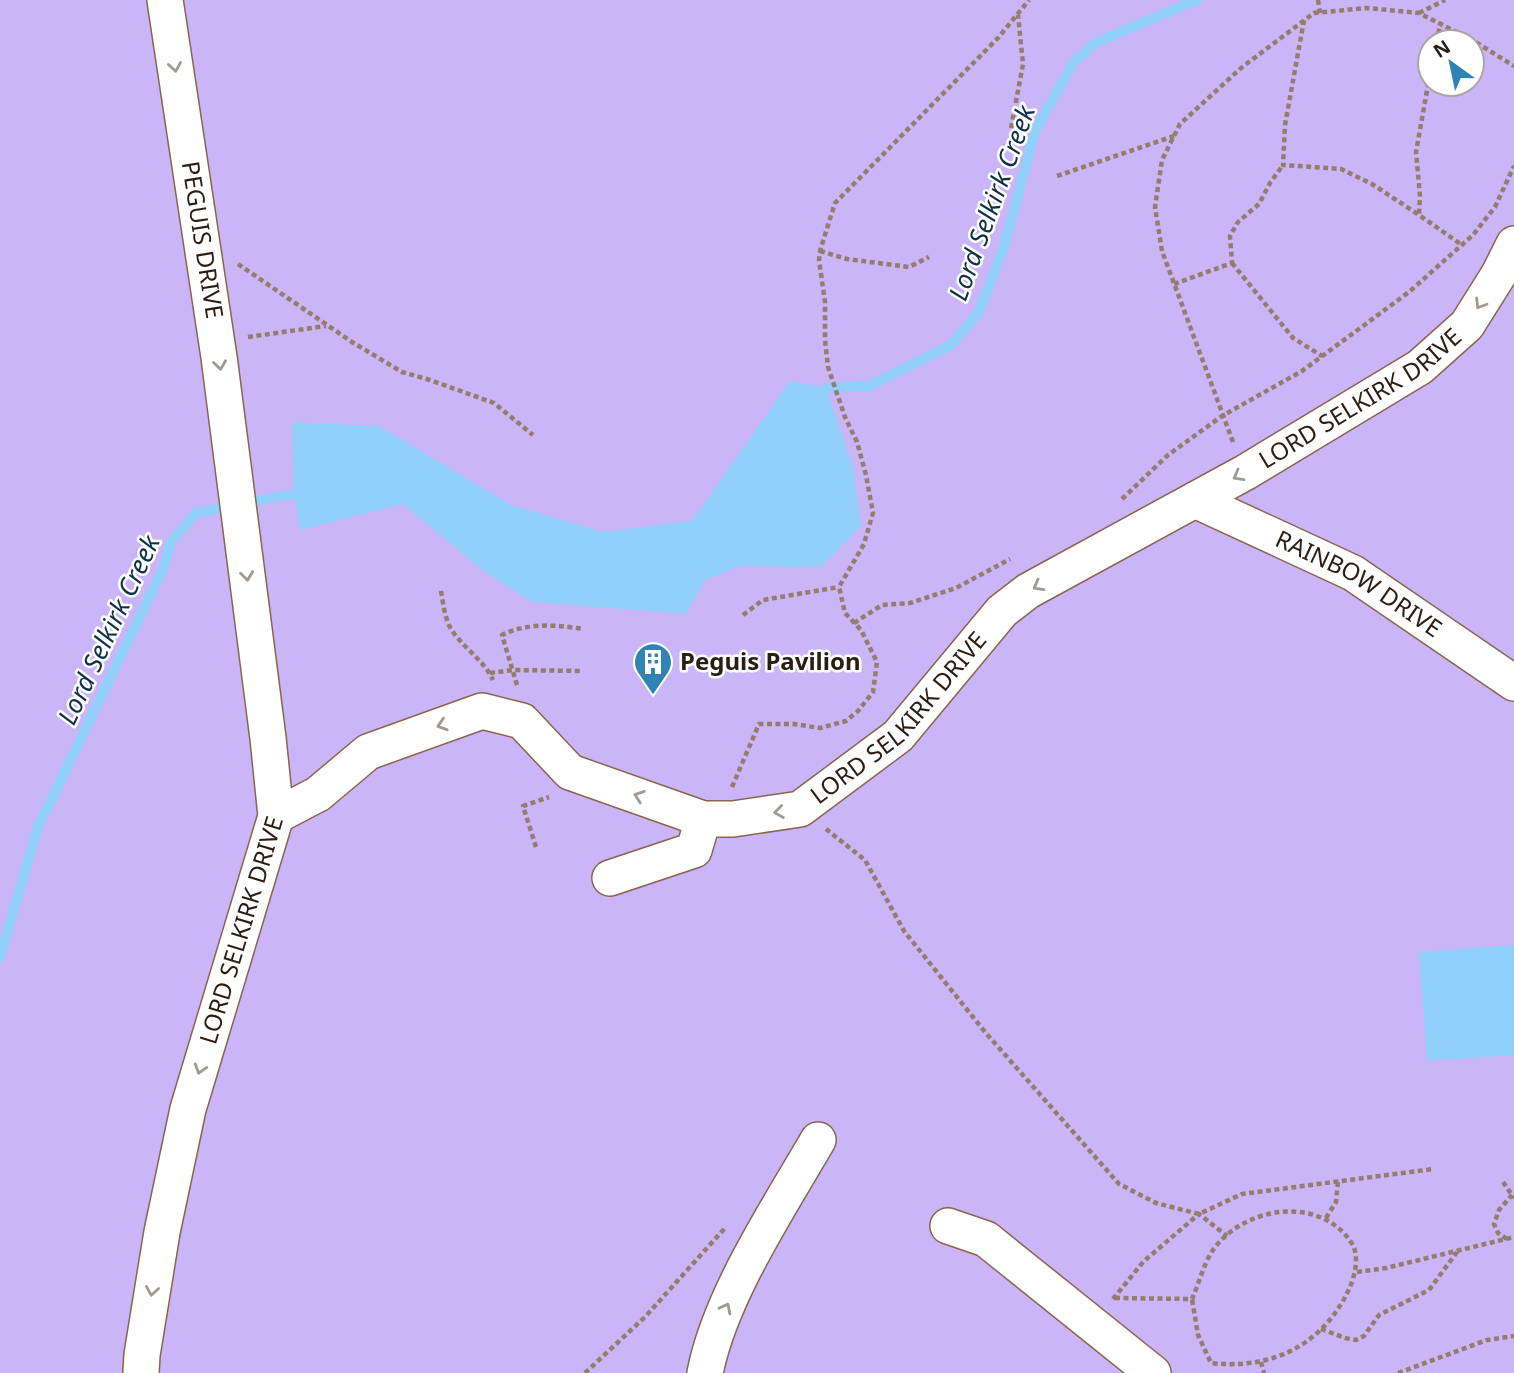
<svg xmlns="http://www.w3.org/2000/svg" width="1514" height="1373" viewBox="0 0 1514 1373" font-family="'Noto Sans',sans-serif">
<rect width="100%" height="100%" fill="#fddec7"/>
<!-- green -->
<path fill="#c9b5f8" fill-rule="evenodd" d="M0,0H1514V1373H0ZM1430,42H1472V84H1430Z"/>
<!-- water -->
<g fill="#91d0fa">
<polygon points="790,381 826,388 853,466 861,526 821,567 741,566 705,580 686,614 532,602 484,571 403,504 300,530 294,492 292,422 379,426 511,505 603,532 692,521"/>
<polygon points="1514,945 1514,1055 1427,1061 1419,952"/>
</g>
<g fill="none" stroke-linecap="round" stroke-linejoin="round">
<!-- stream -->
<g stroke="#91d0fa" stroke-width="10">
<polyline points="817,397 826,388 869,386 951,345 979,312 1004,247 1035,131 1073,63 1095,43 1197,0"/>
<polyline points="0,957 38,827 163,569 171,542 196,513 307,491"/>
</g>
<defs>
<g id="minor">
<path id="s1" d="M1195,500L1353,573L1514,683"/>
<path id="s2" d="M276,816L318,794L368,752L482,711L522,721L570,772L703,819H733L800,809L898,736L1002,611L1028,591L1246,472L1420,367L1467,325L1499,274L1514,244"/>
<polyline points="610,878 694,850 703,819"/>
<polyline points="948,1226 986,1239 1153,1373"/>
<path id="s3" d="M141,1373L142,1355L162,1232L188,1109L276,816L268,738L219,357L165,0"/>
<path d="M705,1373C720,1296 778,1209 818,1140"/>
</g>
</defs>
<!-- minor casing -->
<use href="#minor" stroke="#88664d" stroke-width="38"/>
<!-- path -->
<g stroke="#937d6c" stroke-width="4.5" stroke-dasharray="5 3.5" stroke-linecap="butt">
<polyline points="1318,0 1320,13"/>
<polyline points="1419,13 1445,0"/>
<polyline points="1304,20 1285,125 1283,165 1341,169 1372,184 1419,215"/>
<polyline points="1437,42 1440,24"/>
<polyline points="1430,74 1416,152 1420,196 1419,215 1462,245"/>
<polyline points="1011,128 1023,64 1018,15"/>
<polyline points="1057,176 1174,136"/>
<polyline points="820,251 847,259 909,267 929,257"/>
<polyline points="1232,263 1293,338 1322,356"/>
<polyline points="238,264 352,342 402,372 430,380 494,403 533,435"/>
<polyline points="1174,284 1232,263 1230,236 1238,222 1259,204 1270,183 1283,165"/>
<polyline points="248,337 326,326"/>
<polyline points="1233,442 1162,251 1155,207 1162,160 1180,124 1241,68 1314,13 1367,8 1419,13 1474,41 1514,66"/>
<polyline points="1122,499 1168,455 1222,416 1302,371 1409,292 1473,235 1495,207 1514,166"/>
<path d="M441,591C443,603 445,619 451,629C463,648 483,659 493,680"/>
<polyline points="743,615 763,600 839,587"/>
<polyline points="854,623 882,605 910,603 956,588 1010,559"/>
<polyline points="490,673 513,670 581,671"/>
<path d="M517,685L502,635C529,622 556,625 584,629"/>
<polyline points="732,787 759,724 794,724 820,728 846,721 858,711 873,692 877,662 861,630 845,613 839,587 864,544 873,513 866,475 857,442 845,417 828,367 825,340 825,302 819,260 820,251 828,225 835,203 998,38 1029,0"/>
<polyline points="826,829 865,860 904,931 985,1032 1119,1184 1156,1203 1199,1214 1242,1194 1433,1169"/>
<polyline points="536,847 523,806 549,797"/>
<polyline points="1503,1182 1514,1198"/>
<polyline points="1326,1218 1336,1202 1338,1181"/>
<polyline points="1507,1239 1498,1233 1494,1224 1499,1210 1512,1195"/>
<polyline points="1357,1272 1386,1268 1514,1237"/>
<path d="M1115,1298L1192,1299C1199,1283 1204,1263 1213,1250C1244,1206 1319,1195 1351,1242C1360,1255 1355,1275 1350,1287C1324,1345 1272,1370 1211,1363L1198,1335L1192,1299"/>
<polyline points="1113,1299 1144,1261 1199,1214 1227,1236"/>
<polyline points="1321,1329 1345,1338 1356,1340 1364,1336 1379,1315 1429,1290 1457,1252"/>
<polyline points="1261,1362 1264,1373"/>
<polyline points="585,1373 645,1317 725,1228"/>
<polyline points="1398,1373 1487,1340 1514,1336"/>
</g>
<!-- minor -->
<use href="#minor" stroke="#fff" stroke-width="35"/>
</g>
<!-- one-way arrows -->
<defs><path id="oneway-chevron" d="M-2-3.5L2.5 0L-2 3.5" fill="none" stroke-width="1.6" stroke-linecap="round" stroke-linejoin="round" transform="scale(1.75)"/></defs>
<g stroke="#a09994">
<use href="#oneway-chevron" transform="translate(175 67) rotate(81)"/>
<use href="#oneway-chevron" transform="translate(1480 304) rotate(122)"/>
<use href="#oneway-chevron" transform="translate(220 365) rotate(82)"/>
<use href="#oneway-chevron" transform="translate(1238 476) rotate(151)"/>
<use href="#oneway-chevron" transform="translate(247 576) rotate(83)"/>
<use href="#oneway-chevron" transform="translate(1038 586) rotate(151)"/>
<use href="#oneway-chevron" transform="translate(442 725) rotate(162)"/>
<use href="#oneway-chevron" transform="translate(639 796) rotate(-161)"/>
<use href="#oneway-chevron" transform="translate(779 812) rotate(172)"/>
<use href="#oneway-chevron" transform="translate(200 1069) rotate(107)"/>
<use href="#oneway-chevron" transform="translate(152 1291) rotate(99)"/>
<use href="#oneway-chevron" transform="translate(726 1308) rotate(-63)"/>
</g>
<!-- icons -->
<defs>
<symbol id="building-pin" viewBox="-11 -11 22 30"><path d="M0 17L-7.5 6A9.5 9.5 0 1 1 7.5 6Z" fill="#3083b3" stroke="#fff"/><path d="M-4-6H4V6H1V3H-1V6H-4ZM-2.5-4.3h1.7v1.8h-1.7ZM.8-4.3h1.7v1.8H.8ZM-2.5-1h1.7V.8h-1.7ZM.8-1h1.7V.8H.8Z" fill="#fff"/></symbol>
</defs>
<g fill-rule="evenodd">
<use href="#building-pin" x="631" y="640" width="44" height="60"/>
</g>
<g text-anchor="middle" stroke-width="5" stroke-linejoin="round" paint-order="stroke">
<!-- street labels -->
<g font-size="24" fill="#2b1d12" stroke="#fff">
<text transform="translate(202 240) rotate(81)" y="8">PEGUIS DRIVE</text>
<text dy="8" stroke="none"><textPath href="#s2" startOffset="1286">LORD SELKIRK DRIVE</textPath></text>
<text dy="8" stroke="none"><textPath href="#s1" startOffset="184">RAINBOW DRIVE</textPath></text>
<text dy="8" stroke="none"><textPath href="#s2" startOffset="719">LORD SELKIRK DRIVE</textPath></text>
<text dy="8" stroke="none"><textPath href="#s3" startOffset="455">LORD SELKIRK DRIVE</textPath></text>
</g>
<!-- poi labels -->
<g font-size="24" font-weight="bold" fill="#2b1d12" stroke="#fff" text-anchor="start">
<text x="680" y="670">Peguis Pavilion</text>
</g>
<!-- water labels -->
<g font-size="26" font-style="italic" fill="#0d3146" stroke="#fff">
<text transform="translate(992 203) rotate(-70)" y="9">Lord Selkirk Creek</text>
<text transform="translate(109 630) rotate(-65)" y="9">Lord Selkirk Creek</text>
</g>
</g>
<!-- north arrow -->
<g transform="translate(1451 63) rotate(327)"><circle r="33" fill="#ffffff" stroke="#aaa5a0" stroke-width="2"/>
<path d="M0-5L12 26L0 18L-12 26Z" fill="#3083b3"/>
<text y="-10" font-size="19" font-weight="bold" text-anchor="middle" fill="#2b1d12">N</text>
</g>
</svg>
